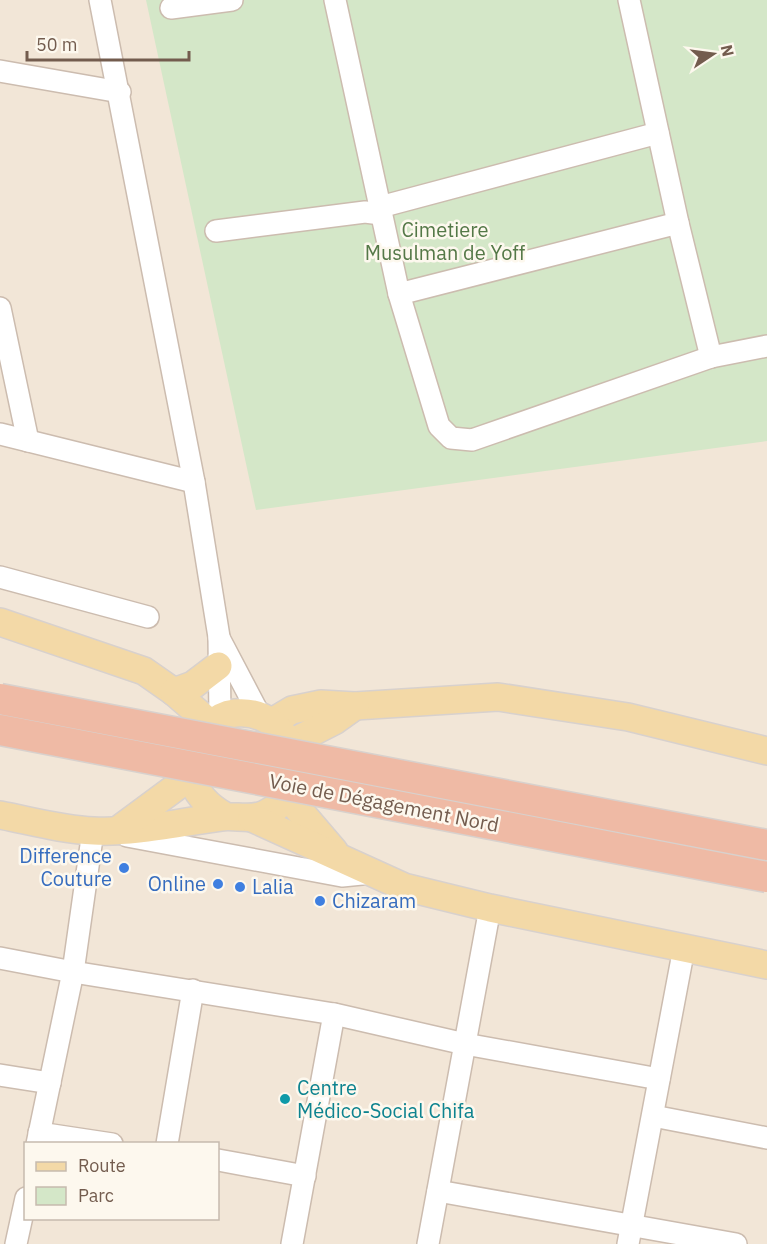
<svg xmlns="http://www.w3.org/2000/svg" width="767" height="1244" viewBox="0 0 767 1244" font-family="'IBM Plex Sans',sans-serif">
<rect width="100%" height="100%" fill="#fbf4e8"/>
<!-- residential -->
<path fill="#f2e6d7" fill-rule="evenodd" d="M0,0H767V1244H0ZM26,1144H218V1218H26Z"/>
<!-- green -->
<polygon fill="#d4e7c8" points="146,0 767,0 767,441 256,510"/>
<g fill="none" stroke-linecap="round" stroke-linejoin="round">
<defs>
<g id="minor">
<polyline points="100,0 194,482 219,637 220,718"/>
<polyline points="335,0 399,294 439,426 451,438 472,440 711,357 767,346"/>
<polyline points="629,0 678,223 711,357"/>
<polyline points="171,8 232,0"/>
<polyline points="0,71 120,92"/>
<polyline points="380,207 658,133"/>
<polyline points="216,231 365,212 381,214"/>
<polyline points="399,294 678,223"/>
<polyline points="0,308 28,441"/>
<polyline points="0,434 194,482"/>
<polyline points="0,577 148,617"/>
<polyline points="219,638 260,716"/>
<polyline points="127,836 342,876 372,873"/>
<polyline points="0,958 73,972 334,1014 465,1044 659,1079"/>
<polyline points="0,1075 50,1083"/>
<polyline points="653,1116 767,1138"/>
<polyline points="39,1133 112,1144"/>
<polyline points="37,1144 73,972 93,831"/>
<polyline points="167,1144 193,990"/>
<polyline points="218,1160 305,1176"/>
<polyline points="438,1191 736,1244"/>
<polyline points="16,1244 26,1198"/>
<polyline points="292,1244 334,1014"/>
<polyline points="428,1244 490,908"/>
<polyline points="628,1244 684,948"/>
</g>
<g id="major">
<polyline points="0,622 144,671 174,692 211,724"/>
<polyline points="174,692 193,685 218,666"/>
<polyline points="272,722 292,710 321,704 355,706 498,697 628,717 767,751"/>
<polyline points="291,743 334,721 355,706"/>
<polyline points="287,796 334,851"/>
<path d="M0,815C31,821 63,830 94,831C136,833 180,822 221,817C236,815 250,821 265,814C319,789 293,707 235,713C225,714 215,720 208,727C175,757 190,797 225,816"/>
<polyline points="252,818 404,887 490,908 767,965"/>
<polyline points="118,830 191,776"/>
</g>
</defs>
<!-- minor casing -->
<use href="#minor" stroke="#ccbcaf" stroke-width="24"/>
<!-- major casing -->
<use href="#major" stroke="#d8d1cd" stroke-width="30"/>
<!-- minor -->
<use href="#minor" stroke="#fff" stroke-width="21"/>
<!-- major -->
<use href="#major" stroke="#f3d9a7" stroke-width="27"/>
<defs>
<g id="highway-bridge">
<polyline points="0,699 767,845"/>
<polyline points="0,730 767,877"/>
</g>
</defs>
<!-- highway-bridge casing -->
<use href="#highway-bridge" stroke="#d8d1cd" stroke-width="33" stroke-linecap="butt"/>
<!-- highway-bridge -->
<use href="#highway-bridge" stroke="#efbaa5" stroke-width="30"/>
</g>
<!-- markers -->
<g fill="#3f7fe0" stroke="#fdf8ee" stroke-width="2">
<circle cx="124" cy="868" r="6"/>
<circle cx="218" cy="884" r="6"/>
<circle cx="240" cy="887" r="6"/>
<circle cx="320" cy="901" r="6"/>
</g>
<circle fill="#0f9aa8" stroke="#fdf8ee" stroke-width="2" cx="285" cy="1099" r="6"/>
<g text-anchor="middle" stroke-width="5" stroke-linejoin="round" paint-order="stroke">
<!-- park labels -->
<g font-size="20" fill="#547847" stroke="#fdf8ee">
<text x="445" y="237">Cimetiere<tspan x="445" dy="23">Musulman de Yoff</tspan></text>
</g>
<!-- street labels -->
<g font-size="20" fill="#735c4e" stroke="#fdf8ee">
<text transform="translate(384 803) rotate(11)" y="7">Voie de Dégagement Nord</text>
</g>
<!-- shop labels -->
<g font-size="20" fill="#366cbe" stroke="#fdf8ee" text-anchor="end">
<text x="112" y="863">Difference<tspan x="112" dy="23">Couture</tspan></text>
<text x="206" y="891">Online</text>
<text x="252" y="894" text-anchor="start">Lalia</text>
<text x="332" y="908" text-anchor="start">Chizaram</text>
</g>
<!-- culture labels -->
<g font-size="20" fill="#0d838f" stroke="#fdf8ee" text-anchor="start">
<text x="297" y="1095">Centre<tspan x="297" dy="23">Médico-Social Chifa</tspan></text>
</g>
</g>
<!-- legend -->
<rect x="24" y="1142" width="195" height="78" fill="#fdf8ee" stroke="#c6baae" stroke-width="1.5"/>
<rect x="36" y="1162" width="30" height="9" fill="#f3d9a7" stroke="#c6baae" stroke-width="1.5"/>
<text x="78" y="1172" font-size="18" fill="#735c4e">Route</text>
<rect x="36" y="1187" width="30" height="18" fill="#d4e7c8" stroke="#c6baae" stroke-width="1.5"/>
<text x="78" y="1202" font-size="18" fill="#735c4e">Parc</text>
<!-- north arrow -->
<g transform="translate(713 54) rotate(77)" stroke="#fdf8ee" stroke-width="4.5" paint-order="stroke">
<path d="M0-4.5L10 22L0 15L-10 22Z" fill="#735c4e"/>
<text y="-9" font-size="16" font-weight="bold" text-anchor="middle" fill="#735c4e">N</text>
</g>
<!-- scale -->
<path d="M27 51v9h162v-9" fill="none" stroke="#735c4e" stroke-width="3"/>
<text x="36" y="51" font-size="18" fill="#735c4e" stroke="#fdf8ee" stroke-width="4.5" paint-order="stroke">50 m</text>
</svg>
